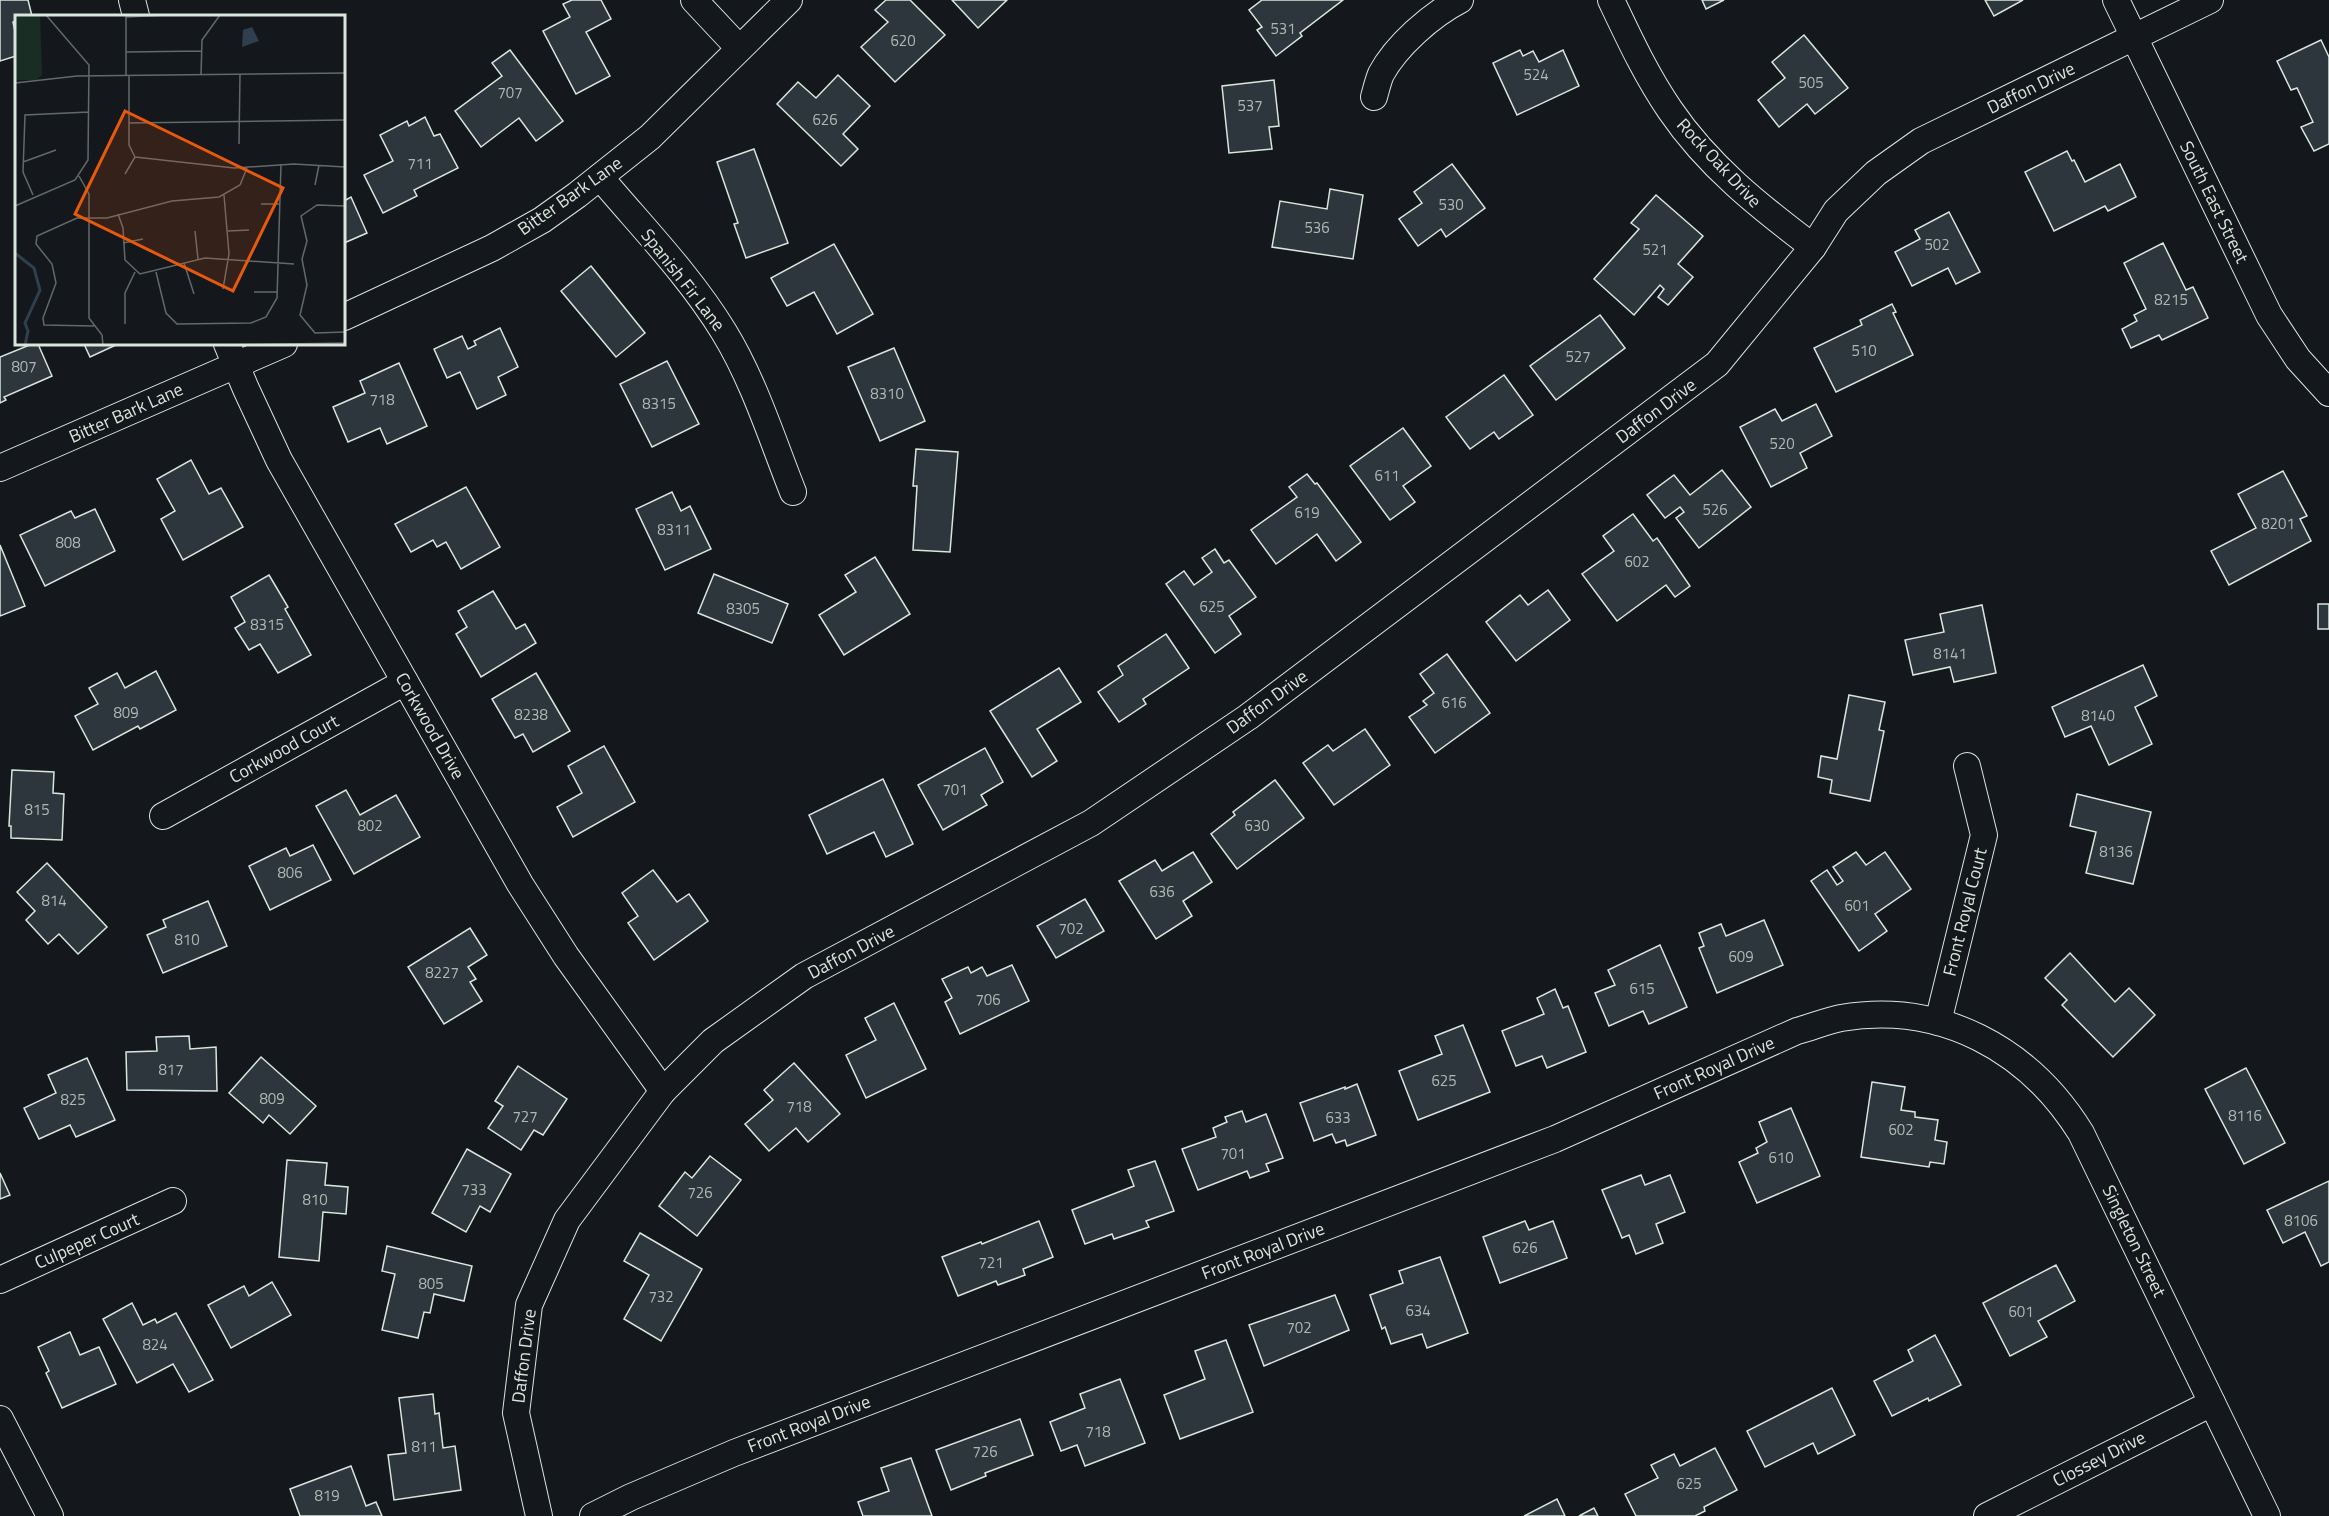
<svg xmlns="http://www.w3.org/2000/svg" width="2329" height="1516" viewBox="0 0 2329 1516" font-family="'Titillium Web',sans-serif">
<rect width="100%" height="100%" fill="#14181c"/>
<!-- building -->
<g fill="#2c363c" stroke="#d8e6dc" stroke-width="1.5">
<polygon points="0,0 28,0 32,16 16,16 16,21 13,22 16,36 16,56 0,61"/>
<polygon points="572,0 601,0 611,19 586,32 610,76 576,94 543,31 570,17 563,4"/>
<polygon points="886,0 910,0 945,35 895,82 861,47 888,22 875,10"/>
<polygon points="952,0 1007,0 978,28"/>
<polygon points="1262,0 1343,0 1300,33 1302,36 1276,56 1257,30 1262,27 1249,10"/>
<polygon points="1702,0 1724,0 1706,9"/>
<polygon points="1985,0 2023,0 1994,16"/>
<polygon points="1804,35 1848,88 1815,114 1807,104 1779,127 1758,100 1785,78 1772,62"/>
<polygon points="2321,40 2329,57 2329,144 2314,151 2301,127 2313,122 2297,88 2291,90 2277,61"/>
<polygon points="510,50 563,121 536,141 519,118 481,147 455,111 502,76 492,63"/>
<polygon points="1520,50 1523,56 1533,51 1539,62 1563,50 1579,86 1517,115 1493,63"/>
<polygon points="838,75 870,106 843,134 858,149 841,166 777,104 798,82 816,98"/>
<polygon points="1274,80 1279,126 1269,127 1272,149 1229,153 1222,86"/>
<polygon points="425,117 434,136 440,134 458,168 414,190 417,196 383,213 364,175 393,161 380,135 407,121 409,126"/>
<polygon points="754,149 788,243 746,258 734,224 738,223 717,162"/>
<polygon points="2067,151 2072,161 2074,160 2085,182 2120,164 2136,197 2108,211 2105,206 2054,231 2025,172"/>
<polygon points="1452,164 1485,208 1446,237 1441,229 1418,246 1399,219 1422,203 1414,192"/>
<polygon points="1330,189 1363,195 1353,259 1272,247 1280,201 1327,209"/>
<polygon points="1656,195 1703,236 1678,264 1693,277 1668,305 1658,297 1664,289 1660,285 1634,315 1594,279 1639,229 1631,223"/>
<polygon points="351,197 367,233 344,243 344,201"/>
<polygon points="1949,212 1980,272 1956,284 1948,268 1912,286 1895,252 1920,239 1915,230"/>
<polygon points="2163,243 2186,290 2193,287 2208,318 2162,340 2159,335 2131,348 2122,329 2137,321 2134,315 2146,309 2124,263"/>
<polygon points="834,244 873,314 837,334 814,292 787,306 771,278"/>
<polygon points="591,266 645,333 616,357 561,291"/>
<polygon points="1892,304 1896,312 1893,313 1913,355 1836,392 1814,348 1862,325 1860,320"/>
<polygon points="1600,315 1625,348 1556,400 1530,366"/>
<polygon points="500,328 518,367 498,377 506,395 477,409 460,372 447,378 434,349 462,336 468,349 476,345 474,341"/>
<polygon points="32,344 38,344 52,376 4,397 6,400 0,403 0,357"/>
<polygon points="84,344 118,344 90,357"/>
<polygon points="894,348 925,421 880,441 848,367"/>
<polygon points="667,361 699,424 652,447 620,384"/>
<polygon points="399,363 427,426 387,444 380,428 348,442 333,407 365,393 360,381"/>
<polygon points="1504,375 1533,415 1499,439 1494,432 1470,449 1446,417"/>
<polygon points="1816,404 1832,436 1800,453 1807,468 1771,487 1740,427 1775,409 1782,421"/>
<polygon points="1403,428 1431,466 1403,486 1415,502 1390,520 1350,466"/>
<polygon points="916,449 958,452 950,552 913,550 917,486 913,486"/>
<polygon points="191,460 209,494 221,488 243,527 183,560 161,519 175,511 157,479"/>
<polygon points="1722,470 1751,507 1699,548 1676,518 1684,512 1680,507 1665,518 1647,495 1674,475 1690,495"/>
<polygon points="2283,471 2307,516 2300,519 2311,541 2229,585 2211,551 2256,528 2238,494"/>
<polygon points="1307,474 1315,484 1317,483 1361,542 1336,561 1317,534 1276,564 1251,530 1297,497 1289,487"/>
<polygon points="466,487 500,547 461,569 446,542 437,547 433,540 411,552 395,524"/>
<polygon points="672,492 681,511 690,506 711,549 665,570 636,509"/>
<polygon points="95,509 115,551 45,586 20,535 71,511 75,518"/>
<polygon points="1633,514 1653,541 1657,538 1690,586 1675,597 1666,585 1617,621 1582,574 1614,551 1603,536"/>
<polygon points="0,545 25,606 0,616"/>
<polygon points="1215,549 1224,563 1229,560 1256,597 1229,616 1241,634 1215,653 1166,584 1184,571 1194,585 1212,572 1202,558"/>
<polygon points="875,557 910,614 844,655 819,615 856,592 845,575"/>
<polygon points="714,574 788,604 772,643 698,613"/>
<polygon points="269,575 288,607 285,609 311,655 278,673 260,644 249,650 235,628 245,622 231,597"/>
<polygon points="1548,590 1570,620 1516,661 1486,622 1520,595 1528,605"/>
<polygon points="493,591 516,629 525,624 536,643 481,677 456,634 467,627 458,611"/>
<rect x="2318" y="604" width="11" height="25"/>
<polygon points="1982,605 1996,673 1954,682 1950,667 1913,675 1905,640 1944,632 1940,614"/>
<polygon points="1166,634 1189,668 1143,699 1146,704 1119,722 1098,692 1123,675 1118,666"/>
<polygon points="1447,654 1490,713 1435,753 1409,717 1427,705 1423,701 1434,693 1420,674"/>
<polygon points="2143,665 2157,696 2135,707 2152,744 2109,765 2091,726 2065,737 2052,707"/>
<polygon points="1059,668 1081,702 1037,729 1057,761 1032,777 990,711"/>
<polygon points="156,671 176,710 140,729 138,726 93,750 75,716 98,704 89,688 117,673 125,688"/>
<polygon points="536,673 570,731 533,752 523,734 515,738 492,699"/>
<polygon points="1849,695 1885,702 1879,730 1884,731 1870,801 1830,793 1832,780 1818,777 1821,756 1837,759"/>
<polygon points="1365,729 1390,765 1334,805 1303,763 1328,745 1333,751"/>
<polygon points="604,746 635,802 573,837 557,807 582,793 568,766"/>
<polygon points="985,748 1003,782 981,795 987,805 943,830 918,785"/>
<polygon points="12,770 54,772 53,793 64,794 62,840 11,838 11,826 9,826"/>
<polygon points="883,779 913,844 886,857 874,832 827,854 809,815"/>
<polygon points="1275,780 1304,818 1237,869 1211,834 1235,815 1233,812"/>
<polygon points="346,790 360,815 396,795 420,837 354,874 316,806"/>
<polygon points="2077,794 2151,812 2133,884 2086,873 2096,832 2070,826"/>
<polygon points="313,845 331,880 270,910 249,866 286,848 290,856"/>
<polygon points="1193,852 1212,882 1183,901 1192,916 1156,939 1119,881 1155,860 1162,871"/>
<polygon points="1856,852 1866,865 1885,852 1911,889 1875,914 1887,931 1859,951 1811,881 1827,870 1837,885 1843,881 1833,867"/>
<polygon points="47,863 107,927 78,954 59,934 48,944 26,920 35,911 17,892"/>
<polygon points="653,870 677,902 689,894 708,921 654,960 628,923 638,916 622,893"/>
<polygon points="1085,899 1104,931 1056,958 1037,926"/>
<polygon points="208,901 227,946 163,973 147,935 166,927 163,920"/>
<polygon points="1764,920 1783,965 1717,993 1699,948 1704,946 1699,933 1721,924 1726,936"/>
<polygon points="470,928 487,955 468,967 476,979 470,982 482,1001 444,1024 408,967"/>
<polygon points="1660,945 1687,1007 1649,1024 1643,1011 1609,1026 1595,993 1615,985 1608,970"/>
<polygon points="2070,953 2115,1002 2129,988 2155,1015 2113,1057 2062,1005 2067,1000 2045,978"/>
<polygon points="1012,965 1029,1001 960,1034 945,1002 952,998 942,979 968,967 971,973 982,967 987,976"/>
<polygon points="1555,989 1563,1008 1568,1006 1586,1052 1547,1068 1542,1056 1516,1066 1502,1031 1544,1014 1537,998"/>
<polygon points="894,1003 926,1069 866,1098 846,1055 876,1040 865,1018"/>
<polygon points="1463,1025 1490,1092 1418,1120 1399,1071 1442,1054 1435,1036"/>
<polygon points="189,1036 190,1049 216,1047 217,1091 127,1090 126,1052 157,1051 156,1037"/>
<polygon points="261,1057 316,1106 290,1134 269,1115 263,1123 229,1093"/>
<polygon points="87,1058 115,1120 76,1137 70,1125 39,1139 24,1108 56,1093 48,1075"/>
<polygon points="794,1063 840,1114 808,1142 796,1128 769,1151 745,1124 773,1100 764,1090"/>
<polygon points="518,1066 567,1099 543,1135 534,1130 521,1150 488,1128 503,1106 495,1101"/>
<polygon points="2246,1068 2285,1143 2244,1164 2205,1089"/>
<polygon points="1872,1082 1905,1087 1901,1110 1915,1112 1915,1117 1938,1120 1935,1140 1947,1142 1944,1164 1930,1162 1929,1167 1861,1157"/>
<polygon points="1357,1084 1376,1135 1347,1146 1345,1140 1336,1143 1332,1134 1314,1141 1300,1103 1345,1087 1345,1089"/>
<polygon points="1791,1108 1820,1176 1757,1203 1739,1162 1758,1153 1756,1148 1767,1142 1759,1122"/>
<polygon points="1242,1111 1246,1122 1266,1114 1283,1158 1266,1164 1269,1171 1250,1178 1247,1171 1198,1190 1182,1149 1216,1137 1213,1128 1227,1122 1225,1117"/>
<polygon points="467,1149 511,1174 490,1212 480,1206 466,1232 432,1213"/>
<polygon points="710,1156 741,1180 697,1236 659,1206 685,1172 692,1178"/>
<polygon points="287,1160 327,1163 325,1185 348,1187 346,1214 323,1212 319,1261 279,1257"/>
<polygon points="1155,1161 1174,1211 1146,1221 1149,1227 1114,1239 1112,1234 1085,1244 1072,1210 1134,1186 1128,1170"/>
<polygon points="0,1173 10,1195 0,1199"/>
<polygon points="1641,1175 1645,1185 1670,1175 1685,1212 1656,1224 1663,1243 1636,1254 1629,1235 1622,1238 1602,1190"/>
<polygon points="2329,1181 2329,1262 2321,1266 2305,1232 2283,1243 2267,1210"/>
<polygon points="1039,1221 1053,1257 1023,1269 1025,1275 998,1285 996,1281 958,1296 942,1257 981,1242 982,1244"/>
<polygon points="1525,1221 1529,1230 1553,1221 1567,1258 1500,1283 1483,1237"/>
<polygon points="640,1233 702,1269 661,1341 624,1319 649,1275 624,1261"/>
<polygon points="387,1246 472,1266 464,1301 434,1294 430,1313 424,1312 418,1338 382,1330 395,1274 382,1271"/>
<polygon points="1440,1257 1468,1333 1427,1348 1422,1334 1391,1344 1385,1327 1382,1329 1370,1295 1403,1283 1399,1271"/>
<polygon points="2056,1265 2075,1301 2038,1321 2047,1337 2010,1356 1983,1303"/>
<polygon points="272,1282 291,1315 231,1348 208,1305 244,1286 249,1296"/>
<polygon points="1335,1295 1349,1330 1264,1366 1249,1325"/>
<polygon points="132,1303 143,1325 155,1319 157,1323 176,1313 213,1380 189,1392 173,1364 137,1383 103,1319"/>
<polygon points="70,1332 80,1355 99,1347 116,1384 62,1408 46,1373 49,1371 38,1347"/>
<polygon points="1935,1335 1961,1385 1929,1401 1928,1398 1892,1416 1874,1381 1913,1361 1908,1350"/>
<polygon points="1226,1340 1253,1412 1180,1439 1164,1395 1205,1379 1195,1351"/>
<polygon points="1120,1379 1145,1443 1085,1466 1077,1445 1061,1451 1050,1422 1085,1408 1080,1394"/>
<polygon points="1832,1388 1855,1435 1818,1454 1813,1443 1765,1467 1747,1431"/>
<polygon points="433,1394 435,1414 439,1413 443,1448 455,1446 461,1490 394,1500 388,1455 406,1453 399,1398"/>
<polygon points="1020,1419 1033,1455 985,1473 986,1476 951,1490 936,1450"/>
<polygon points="1715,1448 1737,1490 1704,1507 1705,1511 1695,1516 1636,1516 1625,1494 1658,1478 1651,1465 1674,1454 1680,1466"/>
<polygon points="911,1458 932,1516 863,1516 858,1502 889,1491 881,1468"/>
<polygon points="351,1466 366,1506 376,1502 382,1516 300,1516 290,1489"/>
<polygon points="1557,1499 1565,1516 1524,1516"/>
<polygon points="1594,1508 1598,1516 1579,1516"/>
</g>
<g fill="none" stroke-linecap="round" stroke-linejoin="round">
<defs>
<g id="minor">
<polyline points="132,0 136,16"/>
<polyline points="694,0 739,48"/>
<path d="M1611,0C1629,38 1646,75 1670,110C1708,166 1760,207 1813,247"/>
<polyline points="2116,0 2269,315 2298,359 2329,393"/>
<path d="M1374,97C1376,90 1378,81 1381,74C1396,46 1431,15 1460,0"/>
<path d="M600,177C642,227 690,276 724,332C754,381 772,439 793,492"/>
<polyline points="344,317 492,248 542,220 577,195 650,137 789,0"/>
<polyline points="227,344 246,389 279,460 520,884 566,956 663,1091"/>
<polyline points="0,468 284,344"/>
<polyline points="163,816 405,682"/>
<polyline points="1938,1022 1984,835 1967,766"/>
<polyline points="0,1280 173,1201"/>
<polyline points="0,1419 50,1516"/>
<polyline points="539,1516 516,1413 529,1305 567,1220 663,1091 713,1041 804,976 1091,823 1248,717 1717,364 1813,247 1836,211 1876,173 1921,141 2210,0"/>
<path d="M593,1516L631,1497L734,1453L1555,1139L1797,1031C1812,1027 1826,1021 1841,1018C1941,1001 2029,1049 2081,1133L2267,1516"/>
<polyline points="1987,1516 2212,1403"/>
</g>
</defs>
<!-- minor casing -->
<use href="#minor" stroke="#d8e6dc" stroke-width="28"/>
<!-- minor -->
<use href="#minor" stroke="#14181c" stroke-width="26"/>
</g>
<g text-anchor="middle" stroke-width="4.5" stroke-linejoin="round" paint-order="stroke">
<!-- number labels -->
<g font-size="15" fill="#adbab4">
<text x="1283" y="34">531</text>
<text x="903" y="46">620</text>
<text x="1536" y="80">524</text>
<text x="1811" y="88">505</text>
<text x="510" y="98">707</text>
<text x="1250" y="111">537</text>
<text x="825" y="125">626</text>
<text x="420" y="169">711</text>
<text x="1451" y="210">530</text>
<text x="1317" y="233">536</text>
<text x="1937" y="250">502</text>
<text x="1655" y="255">521</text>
<text x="2171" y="305">8215</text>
<text x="1864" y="356">510</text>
<text x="1578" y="362">527</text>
<text x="24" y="372">807</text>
<text x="887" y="399">8310</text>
<text x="382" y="405">718</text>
<text x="659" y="409">8315</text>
<text x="1782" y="449">520</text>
<text x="1387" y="481">611</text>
<text x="1715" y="515">526</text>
<text x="1307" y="518">619</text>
<text x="2278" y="529">8201</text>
<text x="674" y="535">8311</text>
<text x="68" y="548">808</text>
<text x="1637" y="567">602</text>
<text x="1212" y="612">625</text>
<text x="743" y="614">8305</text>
<text x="267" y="630">8315</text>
<text x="1950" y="659">8141</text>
<text x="1454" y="708">616</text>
<text x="126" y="718">809</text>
<text x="531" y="720">8238</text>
<text x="2098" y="721">8140</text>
<text x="955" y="795">701</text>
<text x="37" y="815">815</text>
<text x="370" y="831">802</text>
<text x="1257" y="831">630</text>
<text x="2116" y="857">8136</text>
<text x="290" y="878">806</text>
<text x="1162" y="897">636</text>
<text x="54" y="906">814</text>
<text x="1857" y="911">601</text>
<text x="1071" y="934">702</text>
<text x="187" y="945">810</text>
<text x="1741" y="962">609</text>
<text x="442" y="978">8227</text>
<text x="1642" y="994">615</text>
<text x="988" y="1005">706</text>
<text x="171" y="1075">817</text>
<text x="1444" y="1086">625</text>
<text x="272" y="1104">809</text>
<text x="73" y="1105">825</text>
<text x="799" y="1112">718</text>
<text x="2245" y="1121">8116</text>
<text x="525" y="1122">727</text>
<text x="1338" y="1123">633</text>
<text x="1901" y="1135">602</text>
<text x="1233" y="1159">701</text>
<text x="1781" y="1163">610</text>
<text x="474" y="1195">733</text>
<text x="700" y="1198">726</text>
<text x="315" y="1205">810</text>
<text x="2301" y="1226">8106</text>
<text x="1525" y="1253">626</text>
<text x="991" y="1268">721</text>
<text x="431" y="1289">805</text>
<text x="661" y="1302">732</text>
<text x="1418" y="1316">634</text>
<text x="2021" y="1317">601</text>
<text x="1299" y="1333">702</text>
<text x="155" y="1350">824</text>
<text x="1098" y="1437">718</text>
<text x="424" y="1452">811</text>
<text x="985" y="1457">726</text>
<text x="1689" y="1489">625</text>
<text x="327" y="1501">819</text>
</g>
<!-- street labels -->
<g font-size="18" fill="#d8e6dc" stroke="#14181c">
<text transform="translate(2031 88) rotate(-26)" y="6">Daffon Drive</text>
<text transform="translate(1719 163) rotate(47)" y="6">Rock Oak Drive</text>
<text transform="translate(570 196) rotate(-35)" y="6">Bitter Bark Lane</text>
<text transform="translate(2214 202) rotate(64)" y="6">South East Street</text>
<text transform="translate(683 280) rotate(52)" y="6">Spanish Fir Lane</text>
<text transform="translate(1656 411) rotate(-37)" y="6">Daffon Drive</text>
<text transform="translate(126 413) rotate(-24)" y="6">Bitter Bark Lane</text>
<text transform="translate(1267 702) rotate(-36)" y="6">Daffon Drive</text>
<text transform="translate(430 726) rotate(60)" y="6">Corkwood Drive</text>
<text transform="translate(284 749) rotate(-29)" y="6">Corkwood Court</text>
<text transform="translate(1965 912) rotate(-76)" y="6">Front Royal Court</text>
<text transform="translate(851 952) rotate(-28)" y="6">Daffon Drive</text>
<text transform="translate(1714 1068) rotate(-24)" y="6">Front Royal Drive</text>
<text transform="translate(87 1241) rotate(-24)" y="6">Culpeper Court</text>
<text transform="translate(2134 1241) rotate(64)" y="6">Singleton Street</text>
<text transform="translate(1263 1251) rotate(-21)" y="6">Front Royal Drive</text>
<text transform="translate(524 1356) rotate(-83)" y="6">Daffon Drive</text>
<text transform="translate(809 1424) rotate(-21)" y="6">Front Royal Drive</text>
<text transform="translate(2099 1459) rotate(-27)" y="6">Clossey Drive</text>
</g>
</g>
<!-- overview -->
<g transform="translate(15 15)">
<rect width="330" height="330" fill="#14181c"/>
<path d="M0,0H25L27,60L21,65H0Z" fill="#1a2d24"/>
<path d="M237,12L244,26L227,32L228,15Z" fill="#2f3f4d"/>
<path fill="none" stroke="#2f3f4d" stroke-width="3" d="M0,238L19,253L25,275L10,308L13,316L10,330"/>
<path fill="none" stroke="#626a69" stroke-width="1.5" d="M111,0V60M111,2L151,0M111,37L186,36M114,60V130L120,142M186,60L187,25L205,0M0,68L62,61L330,58M114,108L330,105M224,129L225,59M120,142L219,153L279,149L330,152M8,147L41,135M110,159L120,142M64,161L74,179V303L87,320L88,330M300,170L304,150M18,180L8,157L10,100L74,97M246,189H265M0,191L60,165L73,145L74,50L31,0M330,191L302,190L286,201L292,226L287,244L292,270L285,300L300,318L330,317M103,199L108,213L110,245L125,259L190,243L279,249M180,216L183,244M213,216L234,215M108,228L128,224M169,248L179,279M141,257L151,298L162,309L236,308L251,302L262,283L266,149M208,274L214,239L209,180M239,277H262M110,309V278L120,257M79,311L29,310L28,303L41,268L37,249L21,229L22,221L62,203H92L157,186L204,182L225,170L232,153M205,330L330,328"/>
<path fill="#e8590c" fill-opacity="0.15" stroke="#e8590c" stroke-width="3" d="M110,96L268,173L218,276L60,199Z"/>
<rect width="330" height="330" fill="none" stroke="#d8e6dc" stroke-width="3"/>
</g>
</svg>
